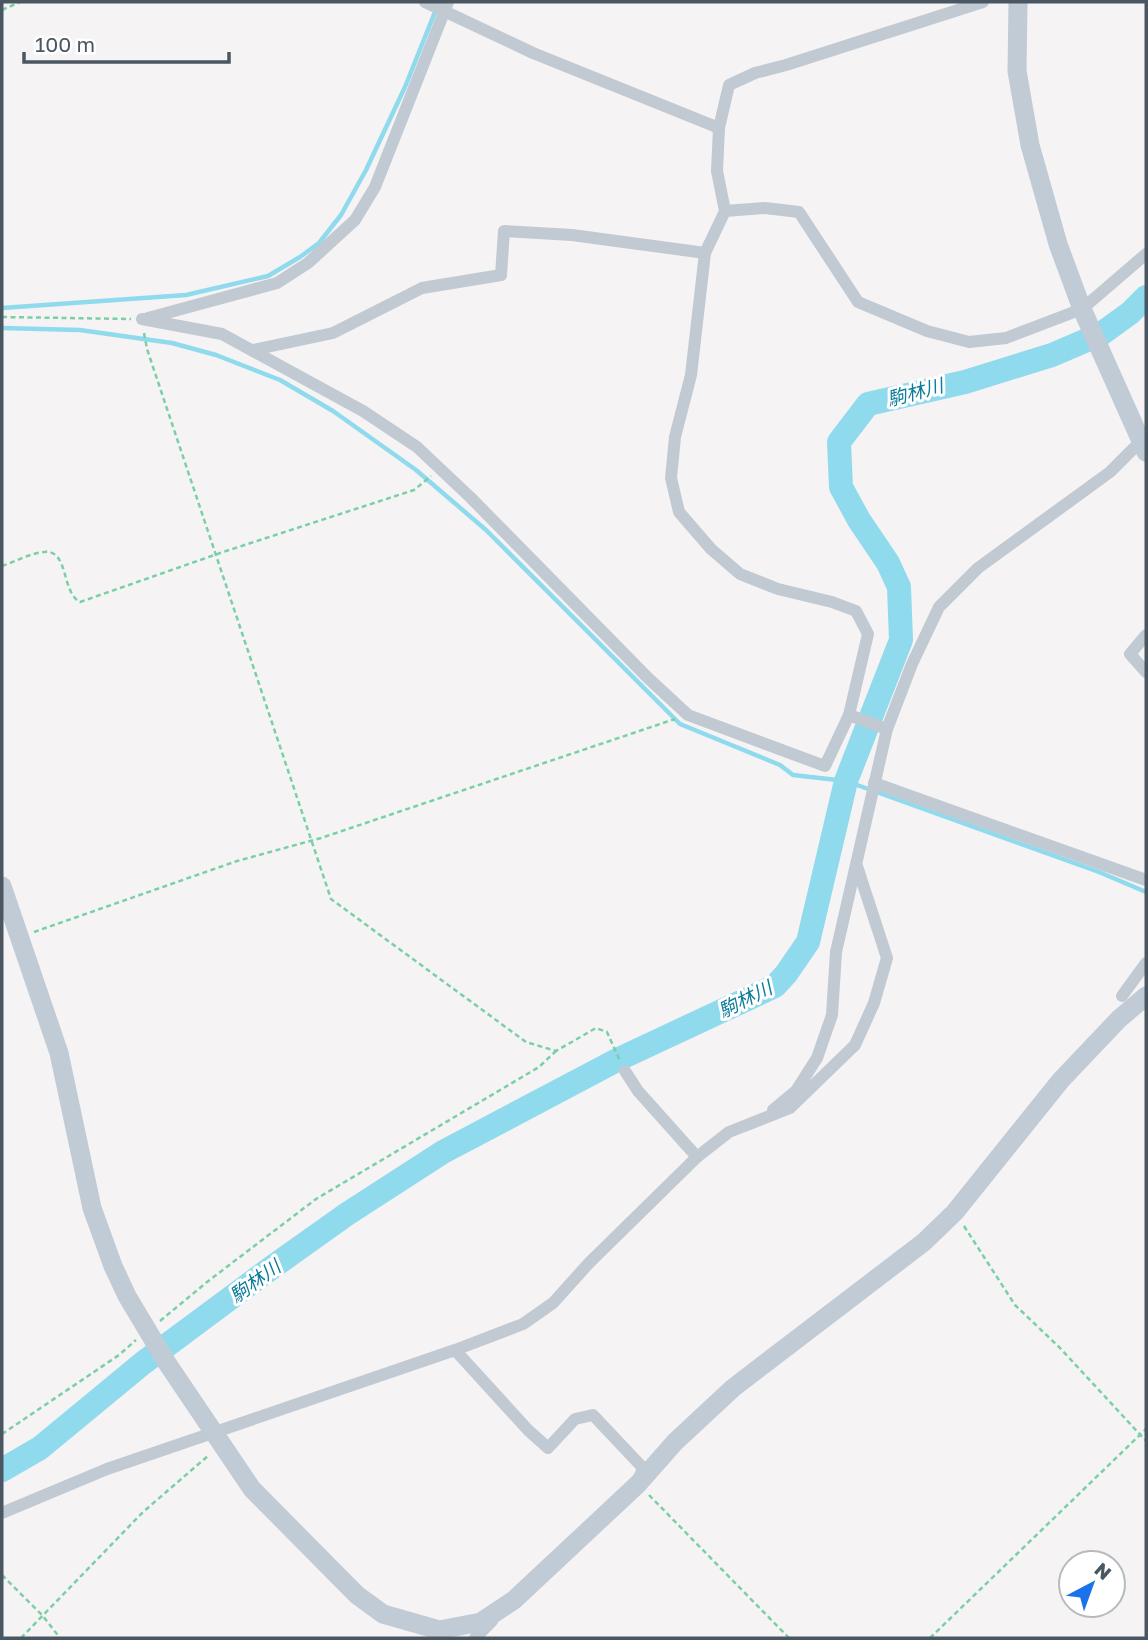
<svg xmlns="http://www.w3.org/2000/svg" width="1148" height="1640" viewBox="0 0 1148 1640" font-family="'Golos Text','Noto Sans JP',sans-serif">
<rect width="100%" height="100%" fill="#f5f3f3"/>
<g fill="none" stroke-linecap="round" stroke-linejoin="round">
<!-- stream -->
<g stroke="#90daee" stroke-width="4.5">
<polyline points="2,308 186,295 268,276 300,257 319,243 341,215 366,170 405,87 439,2"/>
<polyline points="2,328 80,330 172,343 216,355 280,380 333,411 416,470 486,530 680,724 780,765 793,775 846,781 1099,872 1146,892"/>
</g>
<!-- river -->
<polyline stroke="#90daee" stroke-width="24" points="2,1470 40,1448 143,1363 267,1271 347,1214 443,1152 619,1059 775,986 786,974 808,942 846,781 901,640 899,587 888,563 859,520 841,487 839,442 868,404 965,382 1052,355 1101,334 1130,313 1146,297"/>
<!-- path -->
<g stroke="#7ad0a6" stroke-width="2.5" stroke-dasharray="5 3.5" stroke-linecap="butt">
<polyline points="2,10 20,2"/>
<polyline points="2,317 131,319"/>
<polyline points="144,333 147,349 331,899 526,1042 556,1051 596,1028 607,1032 620,1061"/>
<path d="M2,566C15,562 30,553 44,552C69,549 61,592 80,602L223,552L414,490L431,476"/>
<polyline points="34,932 237,861 321,838 675,719"/>
<polyline points="964,1226 1015,1305 1060,1348 1146,1441"/>
<polyline points="160,1321 207,1282 316,1199 539,1067 556,1051"/>
<polyline points="2,1434 119,1355 136,1340"/>
<polyline points="649,1495 789,1638"/>
<polyline points="2,1575 43,1616 60,1638"/>
<polyline points="21,1638 143,1512 209,1455"/>
<polyline points="930,1638 1146,1429"/>
</g>
<!-- street -->
<g stroke="#c1cad2" stroke-width="12">
<polyline points="425,2 533,53 719,128"/>
<polyline points="725,211 765,208 799,212 858,302 927,331 969,342 1006,338 1082,309 1146,254"/>
<polyline points="148,318 277,283 308,263 355,220 375,187 448,2"/>
<polyline points="142,319 222,334 363,411 417,447 470,497 648,678 688,715 825,766 849,715 868,634 856,611 832,602 778,589 740,574 711,549 679,512 671,478 675,437 691,375 705,253 725,211 717,171 719,128 729,85 755,73 786,65 983,2"/>
<polyline points="253,350 333,333 422,288 501,275 504,231 572,235 705,253"/>
<polyline points="1146,635 1130,654 1146,672"/>
<polyline points="849,715 887,729"/>
<polyline points="874,783 1146,880"/>
<polyline points="1122,996 1146,963"/>
<polyline points="625,1071 638,1091 697,1157"/>
<polyline points="773,1110 796,1091 817,1058 832,1015 836,952 887,729 912,664 939,607 978,568 1110,472 1145,437"/>
<polyline points="455,1350 528,1430 548,1448 575,1419 593,1415 643,1468 638,1481"/>
<polyline points="2,1513 107,1469 455,1350 523,1324 553,1303 589,1263 697,1157 729,1132 790,1108 855,1045 874,1003 887,958 857,866"/>
<polyline points="475,1638 492,1621"/>
</g>
<!-- secondary -->
<g stroke="#c1cbd6" stroke-width="19">
<polyline points="1018,2 1017,71 1030,145 1058,244 1082,309 1146,452"/>
<polyline points="2,886 59,1053 92,1208 113,1266 127,1296 167,1363 252,1489 357,1595 383,1614 439,1630 481,1622 514,1600 638,1484 675,1442 733,1388 924,1242 955,1212 1061,1080 1119,1019 1146,996"/>
</g>
</g>
<g text-anchor="middle" stroke-width="6" stroke-linejoin="round" paint-order="stroke">
<!-- water labels -->
<g font-size="19" font-style="italic" fill="#0c7c9b" stroke="#fff">
<text transform="translate(915 392) rotate(-15)" y="7">駒林川</text>
<text transform="translate(745 999) rotate(-27)" y="7">駒林川</text>
<text transform="translate(255 1281) rotate(-36)" y="7">駒林川</text>
</g>
</g>
<!-- border -->
<rect width="1148" height="1640" fill="none" stroke="#4a5661" stroke-width="7"/>
<!-- north arrow -->
<g transform="translate(1092 1584) rotate(41)"><circle r="33" fill="#ffffff" stroke="#b7bbc0" stroke-width="2"/>
<path d="M0-5L12 26L0 18L-12 26Z" fill="#1a73e8"/>
<text y="-10" font-size="19" font-weight="bold" text-anchor="middle" fill="#4a5661">N</text>
</g>
<!-- scale -->
<path d="M24 52v10h205v-10" fill="none" stroke="#4a5661" stroke-width="3.5"/>
<text x="35" y="52" font-size="21" fill="#4a5661" stroke="#ffffff" stroke-width="5" paint-order="stroke">100 m</text>
</svg>
